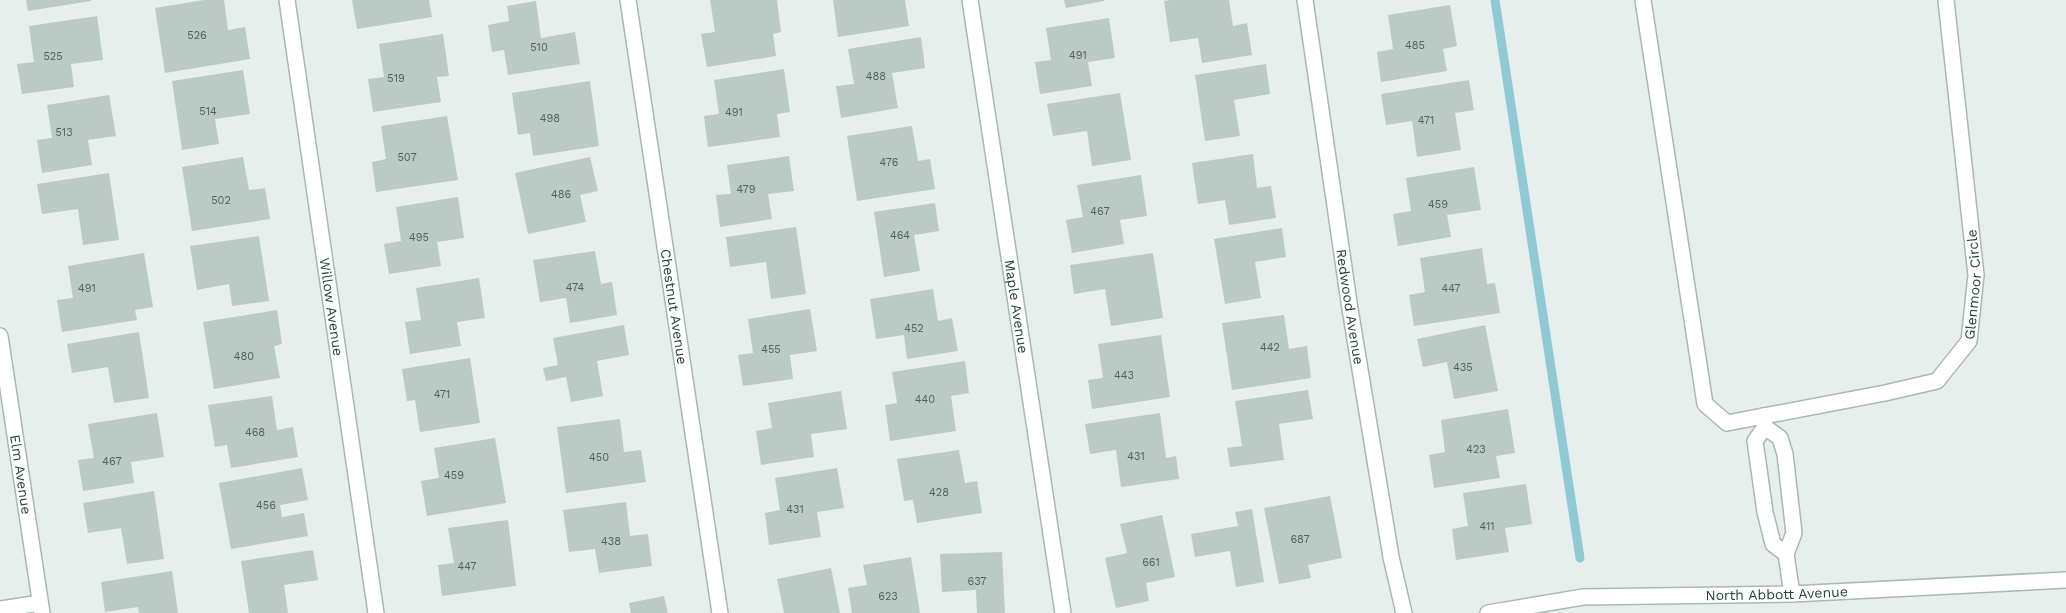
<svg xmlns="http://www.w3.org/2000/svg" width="2066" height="613" viewBox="0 0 2066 613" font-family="'Work Sans',sans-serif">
<rect width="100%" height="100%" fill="#e6efeb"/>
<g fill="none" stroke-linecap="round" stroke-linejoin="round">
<!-- stream -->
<polyline stroke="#8ec9d4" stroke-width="9" points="1495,0 1580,558"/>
</g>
<!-- building -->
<g fill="#bbcac4">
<polygon points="26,0 91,0 91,1 28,11"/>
<polygon points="204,0 224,0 228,30 245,27 250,59 165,73 155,8"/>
<polygon points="352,0 429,0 432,17 357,29"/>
<polygon points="710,0 777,0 781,32 773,34 776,56 707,67 701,34 715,32"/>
<polygon points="833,0 905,0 909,26 838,37"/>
<polygon points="1064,0 1104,0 1104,1 1066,8"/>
<polygon points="1170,0 1229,0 1233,26 1247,23 1252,55 1202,63 1198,38 1170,42 1164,1"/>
<polygon points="536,1 541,38 575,32 580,64 508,75 504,50 492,52 488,25 509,21 507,6"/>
<polygon points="1450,5 1457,46 1443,49 1447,71 1381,82 1377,52 1393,49 1388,15"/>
<polygon points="97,16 103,60 71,64 74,87 22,94 17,64 34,62 29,26"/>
<polygon points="1109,18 1115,58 1088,62 1092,86 1040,94 1035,62 1051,60 1046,28"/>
<polygon points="443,34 449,76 437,77 441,102 373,112 368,79 384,77 379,44"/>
<polygon points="921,37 925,68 892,73 898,108 841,118 836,86 854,84 848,49"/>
<polygon points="1266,64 1270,94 1234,100 1240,136 1205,141 1195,75"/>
<polygon points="784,69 790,112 777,114 780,137 708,147 704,116 719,114 714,80"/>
<polygon points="243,70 250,114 215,119 219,144 182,150 172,81"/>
<polygon points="1469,80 1474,110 1455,113 1461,150 1417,157 1412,121 1386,125 1381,94"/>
<polygon points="590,81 599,146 533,156 530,133 518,135 512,93"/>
<polygon points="1120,93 1131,160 1092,166 1087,131 1053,136 1047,104"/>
<polygon points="109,95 116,136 88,140 92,165 42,173 37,140 52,138 47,105"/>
<polygon points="447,116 458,180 376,192 372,162 386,159 381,126"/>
<polygon points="912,126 918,161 930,159 935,189 857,201 847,136"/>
<polygon points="1253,154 1257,188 1271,186 1276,218 1229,225 1225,200 1198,204 1192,163"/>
<polygon points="789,156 794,191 768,194 772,219 720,227 716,195 731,194 727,165"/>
<polygon points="243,157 249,190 265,188 270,219 192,231 182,167"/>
<polygon points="590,157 598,191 580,195 586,222 528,234 515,173"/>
<polygon points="1474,167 1481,210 1447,215 1451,237 1398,246 1393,214 1411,211 1406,178"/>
<polygon points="109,173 119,240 83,245 78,209 42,214 37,184"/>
<polygon points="1141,175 1147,216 1120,220 1124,244 1072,253 1066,220 1083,217 1077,185"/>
<polygon points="458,197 464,238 437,242 441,266 389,274 384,244 401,241 396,207"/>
<polygon points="935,203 939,231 914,235 920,271 884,277 874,212"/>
<polygon points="796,227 806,294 771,299 766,262 730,267 726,237"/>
<polygon points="1282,228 1286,257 1255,262 1261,298 1225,304 1214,239"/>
<polygon points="259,236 269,301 232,306 229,284 197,290 190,246"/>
<polygon points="1482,248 1487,284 1495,283 1500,313 1414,326 1409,295 1425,292 1420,258"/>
<polygon points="595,251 601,284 612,282 617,315 570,323 566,298 540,302 533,260"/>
<polygon points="144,253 153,307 135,310 137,320 62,332 57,300 73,298 68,266"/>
<polygon points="1153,253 1163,318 1111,326 1105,289 1074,294 1070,265"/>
<polygon points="479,278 485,318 457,322 461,346 410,354 405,322 421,320 416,288"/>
<polygon points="933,289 938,321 952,318 958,351 907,359 904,335 876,339 870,299"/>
<polygon points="810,309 817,351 790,355 793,379 743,386 738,355 753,353 748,319"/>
<polygon points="277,310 282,344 274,346 280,378 214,389 203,322"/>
<polygon points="1284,315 1289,349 1307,346 1311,378 1232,390 1222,323"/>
<polygon points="624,325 629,355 597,361 603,396 571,402 566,377 546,381 543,368 558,365 553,338"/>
<polygon points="1485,325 1498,391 1454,399 1447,362 1423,367 1417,339"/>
<polygon points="139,332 149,398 114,403 108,367 72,373 67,344"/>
<polygon points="1161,335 1170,397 1092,409 1088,380 1103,378 1098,344"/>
<polygon points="470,358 480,423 420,432 415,400 407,401 402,369"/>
<polygon points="965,361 969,393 951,396 956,431 890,441 885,405 897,403 892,372"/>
<polygon points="1308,390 1313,419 1279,424 1284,460 1230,467 1227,448 1242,446 1235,401"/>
<polygon points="841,391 847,429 811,434 814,457 761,465 756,431 772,428 768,403"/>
<polygon points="272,396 277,430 293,427 298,457 231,468 227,445 215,447 208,405"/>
<polygon points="1508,409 1515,453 1496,456 1500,478 1434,488 1429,455 1445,452 1441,420"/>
<polygon points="157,413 164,457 131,462 134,483 83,491 78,460 94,458 88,424"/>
<polygon points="1160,413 1166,458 1176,456 1179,479 1121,487 1116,450 1090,454 1085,424"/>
<polygon points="620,419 624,452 641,450 646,482 566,493 557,427"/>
<polygon points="495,438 506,503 427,516 421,481 439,478 434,448"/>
<polygon points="959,450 965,483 977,481 982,513 917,523 913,500 904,501 897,459"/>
<polygon points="302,468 308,500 280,505 282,517 304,513 308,536 231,549 219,483"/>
<polygon points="837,468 844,508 817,512 821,537 769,545 765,513 780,510 775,478"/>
<polygon points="1526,484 1532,524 1505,528 1509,552 1456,560 1452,529 1468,526 1463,493"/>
<polygon points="154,491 164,559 127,564 121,528 88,533 83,503"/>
<polygon points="1330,496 1342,558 1308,565 1311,578 1279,584 1264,508"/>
<polygon points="626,502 630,536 648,534 652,566 599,573 595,549 569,552 563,510"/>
<polygon points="1252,509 1264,582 1236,587 1230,551 1195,557 1191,534 1238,526 1235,512"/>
<polygon points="1162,515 1175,577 1146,583 1149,601 1116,608 1105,558 1127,553 1120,524"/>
<polygon points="508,520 516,586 442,596 438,565 454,563 448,528"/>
<polygon points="313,550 318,580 284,585 288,613 249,613 241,561"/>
<polygon points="1002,552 1005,613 977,613 976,590 942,592 940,554"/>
<polygon points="911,557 920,613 852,613 848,588 867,585 863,565"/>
<polygon points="831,568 840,613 784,613 777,579"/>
<polygon points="172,571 178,613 139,613 138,607 105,612 101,582"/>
<polygon points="664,596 668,613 631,613 629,603"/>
</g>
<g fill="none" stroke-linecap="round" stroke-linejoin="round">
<defs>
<g id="street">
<path id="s1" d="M287,0L376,613"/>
<path id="s2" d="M628,0L720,613"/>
<path id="s3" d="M970,0L1063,613"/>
<path id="s4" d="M1305,0L1350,309L1391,557L1404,613"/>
<path id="s5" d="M1643,0L1705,404L1727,423L1885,393L1937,381L1969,341L1976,275L1946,0"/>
<path id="s6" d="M0,336L42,613"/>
<polyline points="1763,416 1765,427 1780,438 1785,454 1794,533 1786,554 1792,594"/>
<polyline points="1765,427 1755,441 1765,512 1773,544 1786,554"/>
<polyline points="0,609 40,603"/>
<path id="s7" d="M1488,613L1583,597L1792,594L2066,580"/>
</g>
</defs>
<!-- street casing -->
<use href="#street" stroke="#a8b8b2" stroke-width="18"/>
<!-- street -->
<use href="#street" stroke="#fff" stroke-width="15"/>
</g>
<g text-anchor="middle" stroke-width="4" stroke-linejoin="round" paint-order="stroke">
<!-- number labels -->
<g font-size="11" fill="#4a645c">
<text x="197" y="39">526</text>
<text x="1415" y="49">485</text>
<text x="539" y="51">510</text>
<text x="1078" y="59">491</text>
<text x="53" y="60">525</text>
<text x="876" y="80">488</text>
<text x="396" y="82">519</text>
<text x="208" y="115">514</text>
<text x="734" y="116">491</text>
<text x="550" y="122">498</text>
<text x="1426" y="124">471</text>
<text x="64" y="136">513</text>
<text x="407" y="161">507</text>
<text x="889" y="166">476</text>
<text x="746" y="193">479</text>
<text x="561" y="198">486</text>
<text x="221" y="204">502</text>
<text x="1438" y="208">459</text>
<text x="1100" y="215">467</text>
<text x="900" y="239">464</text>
<text x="419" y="241">495</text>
<text x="575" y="291">474</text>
<text x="87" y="292">491</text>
<text x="1451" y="292">447</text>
<text x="914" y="332">452</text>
<text x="1270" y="351">442</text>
<text x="771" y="353">455</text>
<text x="244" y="360">480</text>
<text x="1463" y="371">435</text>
<text x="1124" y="379">443</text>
<text x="442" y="398">471</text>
<text x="925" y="403">440</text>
<text x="255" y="436">468</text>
<text x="1476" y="453">423</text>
<text x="1136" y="460">431</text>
<text x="599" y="461">450</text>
<text x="112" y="465">467</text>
<text x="454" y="479">459</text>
<text x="939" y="496">428</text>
<text x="266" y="509">456</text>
<text x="795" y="513">431</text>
<text x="1487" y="530">411</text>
<text x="1300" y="543">687</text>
<text x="611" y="545">438</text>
<text x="1151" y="566">661</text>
<text x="467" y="570">447</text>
<text x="977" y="585">637</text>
<text x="888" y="600">623</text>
</g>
<!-- street labels -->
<g font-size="14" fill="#24423a" stroke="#f7fbf9">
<text dy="5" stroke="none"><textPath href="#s5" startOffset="760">Glenmoor Circle</textPath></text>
<text dy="5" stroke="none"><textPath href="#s1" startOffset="310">Willow Avenue</textPath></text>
<text dy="5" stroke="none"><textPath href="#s2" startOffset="310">Chestnut Avenue</textPath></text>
<text dy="5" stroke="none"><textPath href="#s3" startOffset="310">Maple Avenue</textPath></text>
<text dy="5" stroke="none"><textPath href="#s4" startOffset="310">Redwood Avenue</textPath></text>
<text dy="5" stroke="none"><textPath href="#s6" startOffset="140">Elm Avenue</textPath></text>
<text dy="5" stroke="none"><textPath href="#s7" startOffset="290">North Abbott Avenue</textPath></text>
</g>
</g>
</svg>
